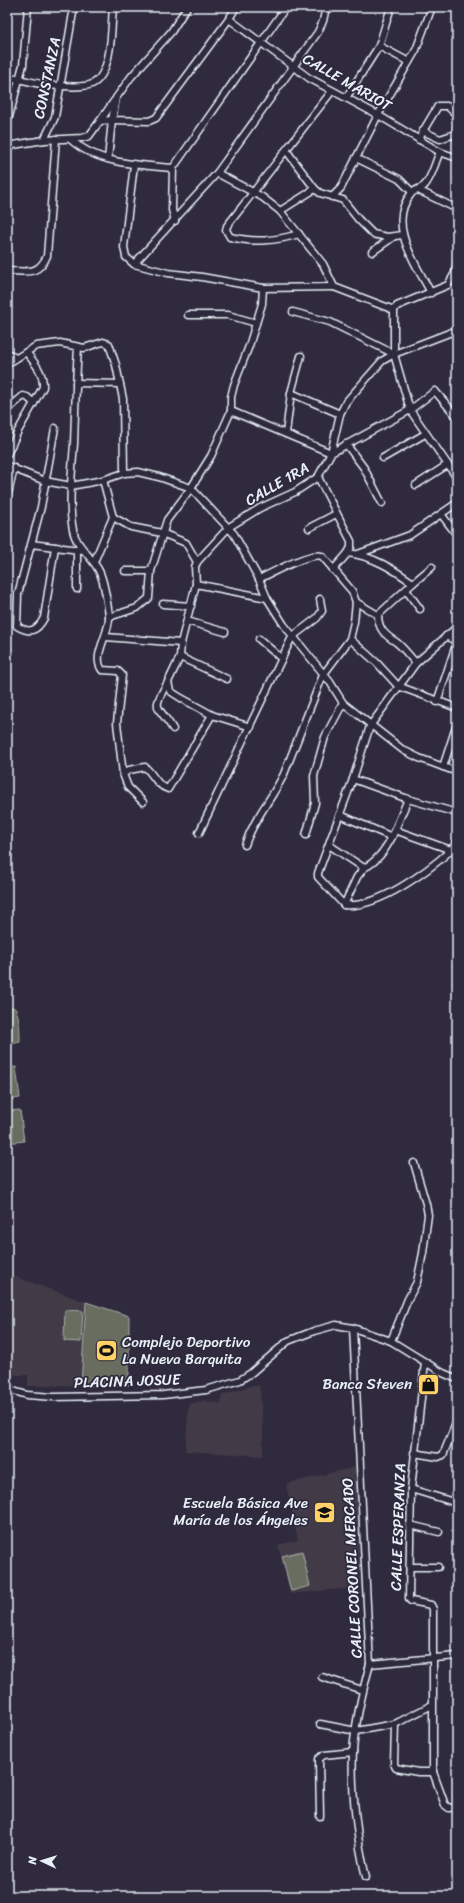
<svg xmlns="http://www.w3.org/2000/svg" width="464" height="1903" viewBox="0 0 464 1903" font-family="Sriracha,sans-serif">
<rect width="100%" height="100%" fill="#2f2a3d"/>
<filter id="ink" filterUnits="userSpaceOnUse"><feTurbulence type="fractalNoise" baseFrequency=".025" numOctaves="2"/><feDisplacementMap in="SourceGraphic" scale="8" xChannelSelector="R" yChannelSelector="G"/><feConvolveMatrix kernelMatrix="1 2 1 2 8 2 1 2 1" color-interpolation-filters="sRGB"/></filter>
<g filter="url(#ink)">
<!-- built -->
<g fill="#433b47">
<polygon points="10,1275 86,1302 81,1385 28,1386 28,1375 10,1375 7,1373 7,1285"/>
<polygon points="251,1386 259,1386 263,1424 263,1456 185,1451 189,1404 208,1400 208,1402 221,1403 222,1395"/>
<polygon points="355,1467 360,1587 290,1594 278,1545 298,1540 286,1484"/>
</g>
<!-- pitch -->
<g fill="#686d5f" stroke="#a8afac">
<path d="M13,1007C20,1010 20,1035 20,1042L7,1045V1009Z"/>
<polygon points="16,1067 20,1098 7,1100 7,1068"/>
<polygon points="20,1110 24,1141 7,1143 7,1111"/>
<polygon points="86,1302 129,1316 129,1385 81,1385"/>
<polygon points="65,1310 83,1311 81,1342 64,1341"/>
<polygon points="302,1551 310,1586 291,1591 282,1556"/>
</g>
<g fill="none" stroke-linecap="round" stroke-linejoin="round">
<defs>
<g id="minor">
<polyline points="187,7 171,32 131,77 116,98 112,120 149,121 156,118 229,19 236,7"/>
<polyline points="450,7 457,9"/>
<polyline points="229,19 309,78 378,115 440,152 457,158"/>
<polyline points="379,46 409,62"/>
<path d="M7,78C22,78 34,84 49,85C59,86 83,88 92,84C113,74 111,27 113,7"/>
<polyline points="346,98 379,46 391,7"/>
<polyline points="100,121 114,101"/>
<polyline points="7,124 23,65 28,7"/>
<polyline points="457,128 455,134 457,139"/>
<polyline points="423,131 438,106 447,106 457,115"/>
<path d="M70,139C97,164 139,165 173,168"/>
<polyline points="44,140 55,117 74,7"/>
<polyline points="419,140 423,131 440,139 455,134"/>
<polyline points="7,146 44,140 82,138 89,136 100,121 112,120 108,159"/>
<polyline points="286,150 315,189 320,193 343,200 358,219 373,234 387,237 403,235"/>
<polyline points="356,158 399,179 412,192"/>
<polyline points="134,165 124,247 126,257 134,264 168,273 202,277 263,288 334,287"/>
<polyline points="217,173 262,197 280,211 323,264 334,287 394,310"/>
<polyline points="418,190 457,209"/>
<polyline points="332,197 341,188 378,115 416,50 432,7"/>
<polyline points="280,211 315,189"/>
<polyline points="175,221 172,210 173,168 286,7"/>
<path d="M299,234C275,241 255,243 230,237L226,230L227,226L332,91"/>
<polyline points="372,252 393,237"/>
<polyline points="457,261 455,273 448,285 397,306 394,310 394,354 410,410 457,478"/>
<polyline points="134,264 217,173 318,32 323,21 326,7"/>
<path d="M7,271C26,271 38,276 47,256L56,139"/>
<path d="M431,293C416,264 386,224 411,194C414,190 420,189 424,186C432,178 435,162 440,152"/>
<polyline points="293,312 330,322 394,354"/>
<polyline points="188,315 228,315 256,323"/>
<path d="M78,347C76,379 75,412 74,444C72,470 68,505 73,530C76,547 94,558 100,573C105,585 107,602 109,615C111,633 91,655 102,670L118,671L122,675L117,723L123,774"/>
<polyline points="7,352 15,358"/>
<polyline points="7,364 36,346 60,343 84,348 103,342 109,344 116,365 123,399 124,473"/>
<polyline points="76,383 120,384"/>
<polyline points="291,393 340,414"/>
<polyline points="7,410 23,396 27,397 34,403"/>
<polyline points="231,411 331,453 410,410 435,391 457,417"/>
<polyline points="286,433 291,393 301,356"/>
<polyline points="346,444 364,468 382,503"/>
<path d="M7,455L18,431L43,387C44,373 34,362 26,352"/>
<polyline points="383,458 425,434"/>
<polyline points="7,466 45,481 71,486 103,480 124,473 138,472 159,477 191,488 234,534 259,579 267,598 284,625 330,682 343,703 403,750 419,758 457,772"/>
<polyline points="318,477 351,541 351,547 348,553"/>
<polyline points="416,485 447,465"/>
<polyline points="7,498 14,468"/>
<polyline points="441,514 457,535"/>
<polyline points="113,517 131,527 162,533 186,543 197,562"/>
<polyline points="309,528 336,514"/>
<path d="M31,544L55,547L44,618C37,631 30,634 17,626L18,594L41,507L55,428"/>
<polyline points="55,547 80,550"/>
<polyline points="77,550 77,589"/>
<polyline points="358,554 410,535 457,503"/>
<polyline points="94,562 113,517 103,480"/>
<path d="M333,570L348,553C373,556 393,569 413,583L378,615"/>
<polyline points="125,571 151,571"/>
<polyline points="456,581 457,580"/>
<polyline points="413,583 432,567"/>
<polyline points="196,584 267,598"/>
<polyline points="406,590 420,609"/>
<polyline points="356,602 378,615"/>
<polyline points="163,604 191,606"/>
<path d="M378,615C378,629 385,635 396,642C403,647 409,656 416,663"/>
<polyline points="109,617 137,608 149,598 151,571 167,520 191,488 211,456 231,411 231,397 234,385 249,346 262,304 263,288"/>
<polyline points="187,621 225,632"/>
<polyline points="106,637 181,643"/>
<polyline points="259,639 282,659"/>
<polyline points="350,639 377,663 398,686 457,708"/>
<polyline points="180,657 227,679"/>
<path d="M168,682C150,712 158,704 173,729"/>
<polyline points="437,702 456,645 454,640 446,636"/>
<polyline points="251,727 212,715 181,698 170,691 168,682 180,657 181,643 196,584 195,567 197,562 229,527 260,508 295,492 318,477 331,453 340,414 346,402 382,361 394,354 457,330"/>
<polyline points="443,767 457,724"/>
<polyline points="353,779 408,799 392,837"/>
<polyline points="408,799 457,813"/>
<path d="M143,802L128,787L123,774L129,770L145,767C154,775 156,785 168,789L212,715"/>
<polyline points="395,830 451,850 457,842"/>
<polyline points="199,833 292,637 317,618 322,611 320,599"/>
<polyline points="306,835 315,803 314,776 325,737 343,703"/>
<path d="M245,845C254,818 272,799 284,774L323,675L350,639L354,622L356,602L352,591L322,556C309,552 272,573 259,579"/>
<path d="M329,845L364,868C377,862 385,850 392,837L340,815"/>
<path d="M451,850C428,871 377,909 344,905L318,877V873L353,779L370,726L416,663L457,627"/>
<polyline points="344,905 357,877 364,868"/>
<path d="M353,1328L370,1664C362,1693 355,1722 353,1752C351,1789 357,1841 366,1877"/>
<polyline points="391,1341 408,1299 417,1282 423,1253 428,1215 426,1204 414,1163"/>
<polyline points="425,1362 411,1489 409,1599 411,1601 431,1605 433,1609 433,1772 445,1805 449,1808 457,1807"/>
<polyline points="7,1389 27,1395 53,1397 163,1395 206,1390 240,1380 251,1373 288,1341 314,1331 336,1325 353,1328 391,1341 443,1373 457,1379"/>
<polyline points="414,1453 438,1457 443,1455 457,1421"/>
<polyline points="411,1489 457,1503"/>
<polyline points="410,1525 439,1532"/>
<polyline points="457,1561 455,1571 457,1581"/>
<polyline points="410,1567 438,1567"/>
<polyline points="370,1664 457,1656"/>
<polyline points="322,1677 362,1690"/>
<polyline points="320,1724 356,1731 395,1724 432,1705"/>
<polyline points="395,1724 394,1764 396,1768 418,1772 433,1772"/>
<polyline points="320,1816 319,1759 324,1755 353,1752"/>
</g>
</defs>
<!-- minor casing -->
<use href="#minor" stroke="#e8f1f8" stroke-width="9"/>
<!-- minor -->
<use href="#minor" stroke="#2f2a3d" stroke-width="6"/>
</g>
</g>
<!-- icons -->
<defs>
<symbol id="stadium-square" viewBox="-11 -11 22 22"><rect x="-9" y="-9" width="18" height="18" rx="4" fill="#ffd166" stroke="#2f2a3d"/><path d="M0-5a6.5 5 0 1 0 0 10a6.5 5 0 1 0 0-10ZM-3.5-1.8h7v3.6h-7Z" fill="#111"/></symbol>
<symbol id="shop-square" viewBox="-11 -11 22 22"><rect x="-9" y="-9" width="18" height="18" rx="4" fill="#ffd166" stroke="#2f2a3d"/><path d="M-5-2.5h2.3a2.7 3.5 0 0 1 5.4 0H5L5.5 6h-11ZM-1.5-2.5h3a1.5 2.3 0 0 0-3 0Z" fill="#111"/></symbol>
<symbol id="school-square" viewBox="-11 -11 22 22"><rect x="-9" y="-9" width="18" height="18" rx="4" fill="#ffd166" stroke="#2f2a3d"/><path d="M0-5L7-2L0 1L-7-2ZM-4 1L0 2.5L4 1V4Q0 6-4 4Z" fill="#111"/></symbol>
</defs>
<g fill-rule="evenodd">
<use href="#stadium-square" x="94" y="1338" width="25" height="25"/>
<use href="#shop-square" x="416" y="1372" width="25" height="25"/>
<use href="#school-square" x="312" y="1500" width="25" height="25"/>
</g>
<g text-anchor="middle" stroke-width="3.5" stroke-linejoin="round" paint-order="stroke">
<!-- street labels -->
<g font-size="15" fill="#e8f1f8" stroke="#2f2a3d">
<text transform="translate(47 78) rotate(-78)" y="5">CONSTANZA</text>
<text transform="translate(347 82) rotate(30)" y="5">CALLE MARIOT</text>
<text transform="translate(277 484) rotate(-30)" y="5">CALLE 1RA</text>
<text transform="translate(127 1381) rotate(-2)" y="5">PLACINA JOSUE</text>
<text transform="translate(398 1527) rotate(-88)" y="5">CALLE ESPERANZA</text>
<text transform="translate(352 1568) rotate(-93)" y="5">CALLE CORONEL MERCADO</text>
</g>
<!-- poi labels -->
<g font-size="15" fill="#e8f1f8" stroke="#2f2a3d" text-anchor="end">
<text x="122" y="1347" text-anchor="start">Complejo Deportivo<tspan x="122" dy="17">La Nueva Barquita</tspan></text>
<text x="412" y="1389">Banca Steven</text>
<text x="308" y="1508">Escuela Básica Ave<tspan x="308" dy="17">María de los Ángeles</tspan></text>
</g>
</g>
<!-- margin -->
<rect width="464" height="1903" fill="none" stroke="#2f2a3d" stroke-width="24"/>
<rect x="12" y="12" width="440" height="1879" fill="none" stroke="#e8f1f8" stroke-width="1.5" filter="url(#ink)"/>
<!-- north arrow -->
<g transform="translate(42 1861) rotate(274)" stroke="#2f2a3d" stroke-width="3" paint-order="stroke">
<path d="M0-3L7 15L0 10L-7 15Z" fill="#e8f1f8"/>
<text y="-6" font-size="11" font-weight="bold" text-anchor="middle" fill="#e8f1f8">N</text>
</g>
</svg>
